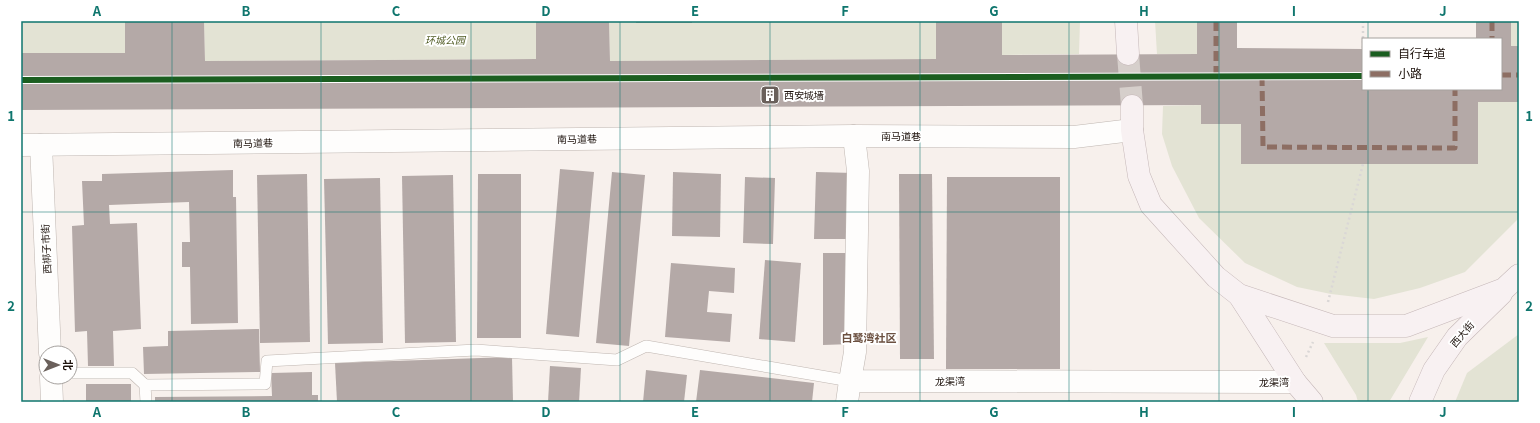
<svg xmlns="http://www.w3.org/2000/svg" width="1540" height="423" viewBox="0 0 1540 423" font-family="Georgia,'Noto Sans SC',serif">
<rect width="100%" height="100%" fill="#f7f0ec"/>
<!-- green -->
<g fill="#e3e3d4">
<rect x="21" y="21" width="104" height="32"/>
<polygon points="204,21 536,21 536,59 205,61"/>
<polygon points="609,21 936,21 936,59 610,61"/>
<polygon points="1002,21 1080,21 1079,54 1002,55"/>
<polygon points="1155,21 1197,21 1197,54 1157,54"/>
<rect x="1511" y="21" width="8" height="25"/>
<polygon points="1478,102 1519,102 1519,218 1465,272 1420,288 1374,299 1331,294 1297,287 1245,263 1199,218 1172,166 1162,134 1163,106 1201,105 1201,124 1241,124 1241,164 1478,164"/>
<polygon points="1519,334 1519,402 1455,402 1467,373"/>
<polygon points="1428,337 1389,402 1358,402 1356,395 1324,343 1400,343"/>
</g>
<!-- building -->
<g fill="#b4a9a7">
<polygon points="125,21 204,21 205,61 536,59 536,21 609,21 610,61 936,59 936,21 1002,21 1002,55 1197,54 1197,21 1237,21 1237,48 1363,49 1363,89 1501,89 1501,39 1476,39 1476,21 1511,21 1511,46 1519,46 1519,102 1478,102 1478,164 1241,164 1241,124 1201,124 1201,105 21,110 21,53 125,53"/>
<rect x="636" y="21" width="56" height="2"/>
<polygon points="560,169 594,172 579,337 546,334"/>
<polygon points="233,170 233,197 236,197 238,323 191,324 190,267 182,267 182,242 190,242 189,202 109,205 110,224 137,223 141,329 113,331 114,366 88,366 87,331 75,332 72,226 84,225 82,181 102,181 102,174"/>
<polygon points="612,172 645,175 629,346 596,343"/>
<polygon points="673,172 721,174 720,237 672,236"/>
<polygon points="816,172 854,173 853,239 814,239"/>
<polygon points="307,174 310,342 260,343 257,175"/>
<polygon points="478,174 521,174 521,338 477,338"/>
<polygon points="899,174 932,174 934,359 900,359"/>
<polygon points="453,175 456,342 405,343 402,176"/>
<polygon points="745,177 775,178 773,244 743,243"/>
<polygon points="947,177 1060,177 1060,369 946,369"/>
<polygon points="380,178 383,343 328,344 324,179"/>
<polygon points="823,253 852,253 852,344 823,345"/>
<polygon points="765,260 801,263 795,342 759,339"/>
<polygon points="671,263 735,268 734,293 709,291 707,312 732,314 730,342 665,337"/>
<polygon points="259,329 260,372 144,374 143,347 168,346 168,331"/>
<polygon points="512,357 513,402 337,402 335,363"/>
<polygon points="550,366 581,368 579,402 548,402"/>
<polygon points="646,370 687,375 684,402 643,402"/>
<polygon points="700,370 814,383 812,402 696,402"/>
<polygon points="312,372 312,395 318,395 318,402 155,402 155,397 272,396 271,373"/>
<rect x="86" y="384" width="45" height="18"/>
</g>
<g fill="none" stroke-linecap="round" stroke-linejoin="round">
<!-- primary-tunnel -->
<polyline stroke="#d6cfcb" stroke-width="22" stroke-dasharray="22 11" stroke-linecap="butt" points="1128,54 1132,106"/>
<defs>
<g id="lane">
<polyline points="70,373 132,373 145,385"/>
<polyline points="146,402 145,385 265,384 267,361 476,350 617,360 646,346 850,381"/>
</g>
<g id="street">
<polyline points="854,136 858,171 855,352 850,381 1295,382"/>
<polyline points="847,402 850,381"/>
</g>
<g id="secondary">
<polyline points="21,145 854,136 1074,137 1132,130"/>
<polyline points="41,145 50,353"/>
<polyline points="51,377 52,402"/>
</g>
<g id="primary">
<polyline points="1126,21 1128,54"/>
<polyline points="1132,106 1132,130 1139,176 1151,205 1216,277 1239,295 1333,326 1406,326 1504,289 1519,275"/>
<polyline points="1239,295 1295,382 1312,402"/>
<polyline points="1420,402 1434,370 1457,337 1501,294"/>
</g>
</defs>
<!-- lane casing -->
<use href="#lane" stroke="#bfb6b1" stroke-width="12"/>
<!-- street casing -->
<use href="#street" stroke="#bfb6b1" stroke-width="23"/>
<!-- secondary casing -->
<use href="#secondary" stroke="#bfb6b1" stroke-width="23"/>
<!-- primary casing -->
<use href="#primary" stroke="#c5b7b8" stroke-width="23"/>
<!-- path -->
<g stroke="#dad7d6" stroke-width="2.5" stroke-dasharray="2 3" stroke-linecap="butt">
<polyline points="1363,21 1363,49"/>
<polyline points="1328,302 1363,164"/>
<polyline points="1306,357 1313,342"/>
</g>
<!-- lane -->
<use href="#lane" stroke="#fefdfc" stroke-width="11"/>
<!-- street -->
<use href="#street" stroke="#fefdfc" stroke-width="22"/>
<!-- secondary -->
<use href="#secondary" stroke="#fefdfc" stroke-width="22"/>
<!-- primary -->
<use href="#primary" stroke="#f8f1f2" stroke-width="22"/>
<!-- quiet -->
<g stroke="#8d6e63" stroke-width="5" stroke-dasharray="10 5" stroke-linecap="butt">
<polyline points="1492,21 1492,39"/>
<polyline points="1501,75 1519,75"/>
<polyline points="1216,76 1216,21"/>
<polyline points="1262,76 1263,147 1455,148 1455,89"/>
</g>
<defs>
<polyline id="cycleway" points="21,80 1363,76"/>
</defs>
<!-- cycleway casing -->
<use href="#cycleway" stroke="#fff" stroke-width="8"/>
<!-- cycleway -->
<use href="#cycleway" stroke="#1b5e20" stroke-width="6"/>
</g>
<!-- grid -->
<path fill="none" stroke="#0f766e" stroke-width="1" stroke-opacity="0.55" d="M172,21V402M321,21V402M471,21V402M620,21V402M770,21V402M920,21V402M1069,21V402M1219,21V402M1368,21V39M1368,89V402M21,212H1519"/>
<!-- icons -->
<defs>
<symbol id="building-square" viewBox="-11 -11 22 22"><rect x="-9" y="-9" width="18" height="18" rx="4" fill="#6a605b" stroke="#fff"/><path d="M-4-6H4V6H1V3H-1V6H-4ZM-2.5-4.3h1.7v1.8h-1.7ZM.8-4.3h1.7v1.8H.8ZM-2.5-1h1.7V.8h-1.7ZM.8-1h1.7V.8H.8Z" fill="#fff"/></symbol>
</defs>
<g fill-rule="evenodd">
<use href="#building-square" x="759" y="84" width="22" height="22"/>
</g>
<g text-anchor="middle" stroke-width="4" stroke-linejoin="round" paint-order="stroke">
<!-- park labels -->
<g font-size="10" font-style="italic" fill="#505b23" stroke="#fff">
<text x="445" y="44">环城公园</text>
</g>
<!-- poi labels -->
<g font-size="10" fill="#1e130d" stroke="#fff" text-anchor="start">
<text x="784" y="99">西安城墙</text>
</g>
<!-- street labels -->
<g font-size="10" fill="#1e130d" stroke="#fff">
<text x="901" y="140">南马道巷</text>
<text transform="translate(577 139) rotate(-1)" y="4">南马道巷</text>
<text transform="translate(253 143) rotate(-1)" y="4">南马道巷</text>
<text transform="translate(46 249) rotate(-93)" y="4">西梆子市街</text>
<text transform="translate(1462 334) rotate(-49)" y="4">西大街</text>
<text x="950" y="385">龙渠湾</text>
<text x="1274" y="386">龙渠湾</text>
</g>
<!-- neighbourhood labels -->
<g font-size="11" font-weight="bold" fill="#6c5141" stroke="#fff">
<text x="869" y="342">白鹭湾社区</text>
</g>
</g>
<!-- border -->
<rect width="1540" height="423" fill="none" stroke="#ffffff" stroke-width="44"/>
<!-- legend -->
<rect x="1362" y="38" width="140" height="52" fill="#ffffff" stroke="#a5a19e"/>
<rect x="1370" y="51" width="20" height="6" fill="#1b5e20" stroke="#a5a19e"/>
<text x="1398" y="58" font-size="12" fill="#1e130d">自行车道</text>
<rect x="1370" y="71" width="20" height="6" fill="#8d6e63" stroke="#a5a19e"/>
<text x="1398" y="78" font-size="12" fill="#1e130d">小路</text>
<!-- north arrow -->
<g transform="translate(58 365) rotate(90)"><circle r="19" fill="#ffffff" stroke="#a5a19e"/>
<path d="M0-3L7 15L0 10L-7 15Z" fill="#6a605b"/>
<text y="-6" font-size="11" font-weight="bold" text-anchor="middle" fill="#1e130d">北</text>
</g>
<rect x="22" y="22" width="1496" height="379" fill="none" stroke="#0f766e" stroke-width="1.5"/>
<g font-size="13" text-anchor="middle" font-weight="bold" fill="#0f766e">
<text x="97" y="16">A</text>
<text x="246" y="16">B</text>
<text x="396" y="16">C</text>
<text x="546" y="16">D</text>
<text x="695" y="16">E</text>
<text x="845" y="16">F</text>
<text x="994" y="16">G</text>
<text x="1144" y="16">H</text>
<text x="1294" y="16">I</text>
<text x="1443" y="16">J</text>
<text x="11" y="121">1</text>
<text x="1529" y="121">1</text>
<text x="11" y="311">2</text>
<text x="1529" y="311">2</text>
<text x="97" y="417">A</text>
<text x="246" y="417">B</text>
<text x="396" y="417">C</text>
<text x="546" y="417">D</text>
<text x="695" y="417">E</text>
<text x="845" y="417">F</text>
<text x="994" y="417">G</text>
<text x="1144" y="417">H</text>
<text x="1294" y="417">I</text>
<text x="1443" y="417">J</text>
</g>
</svg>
